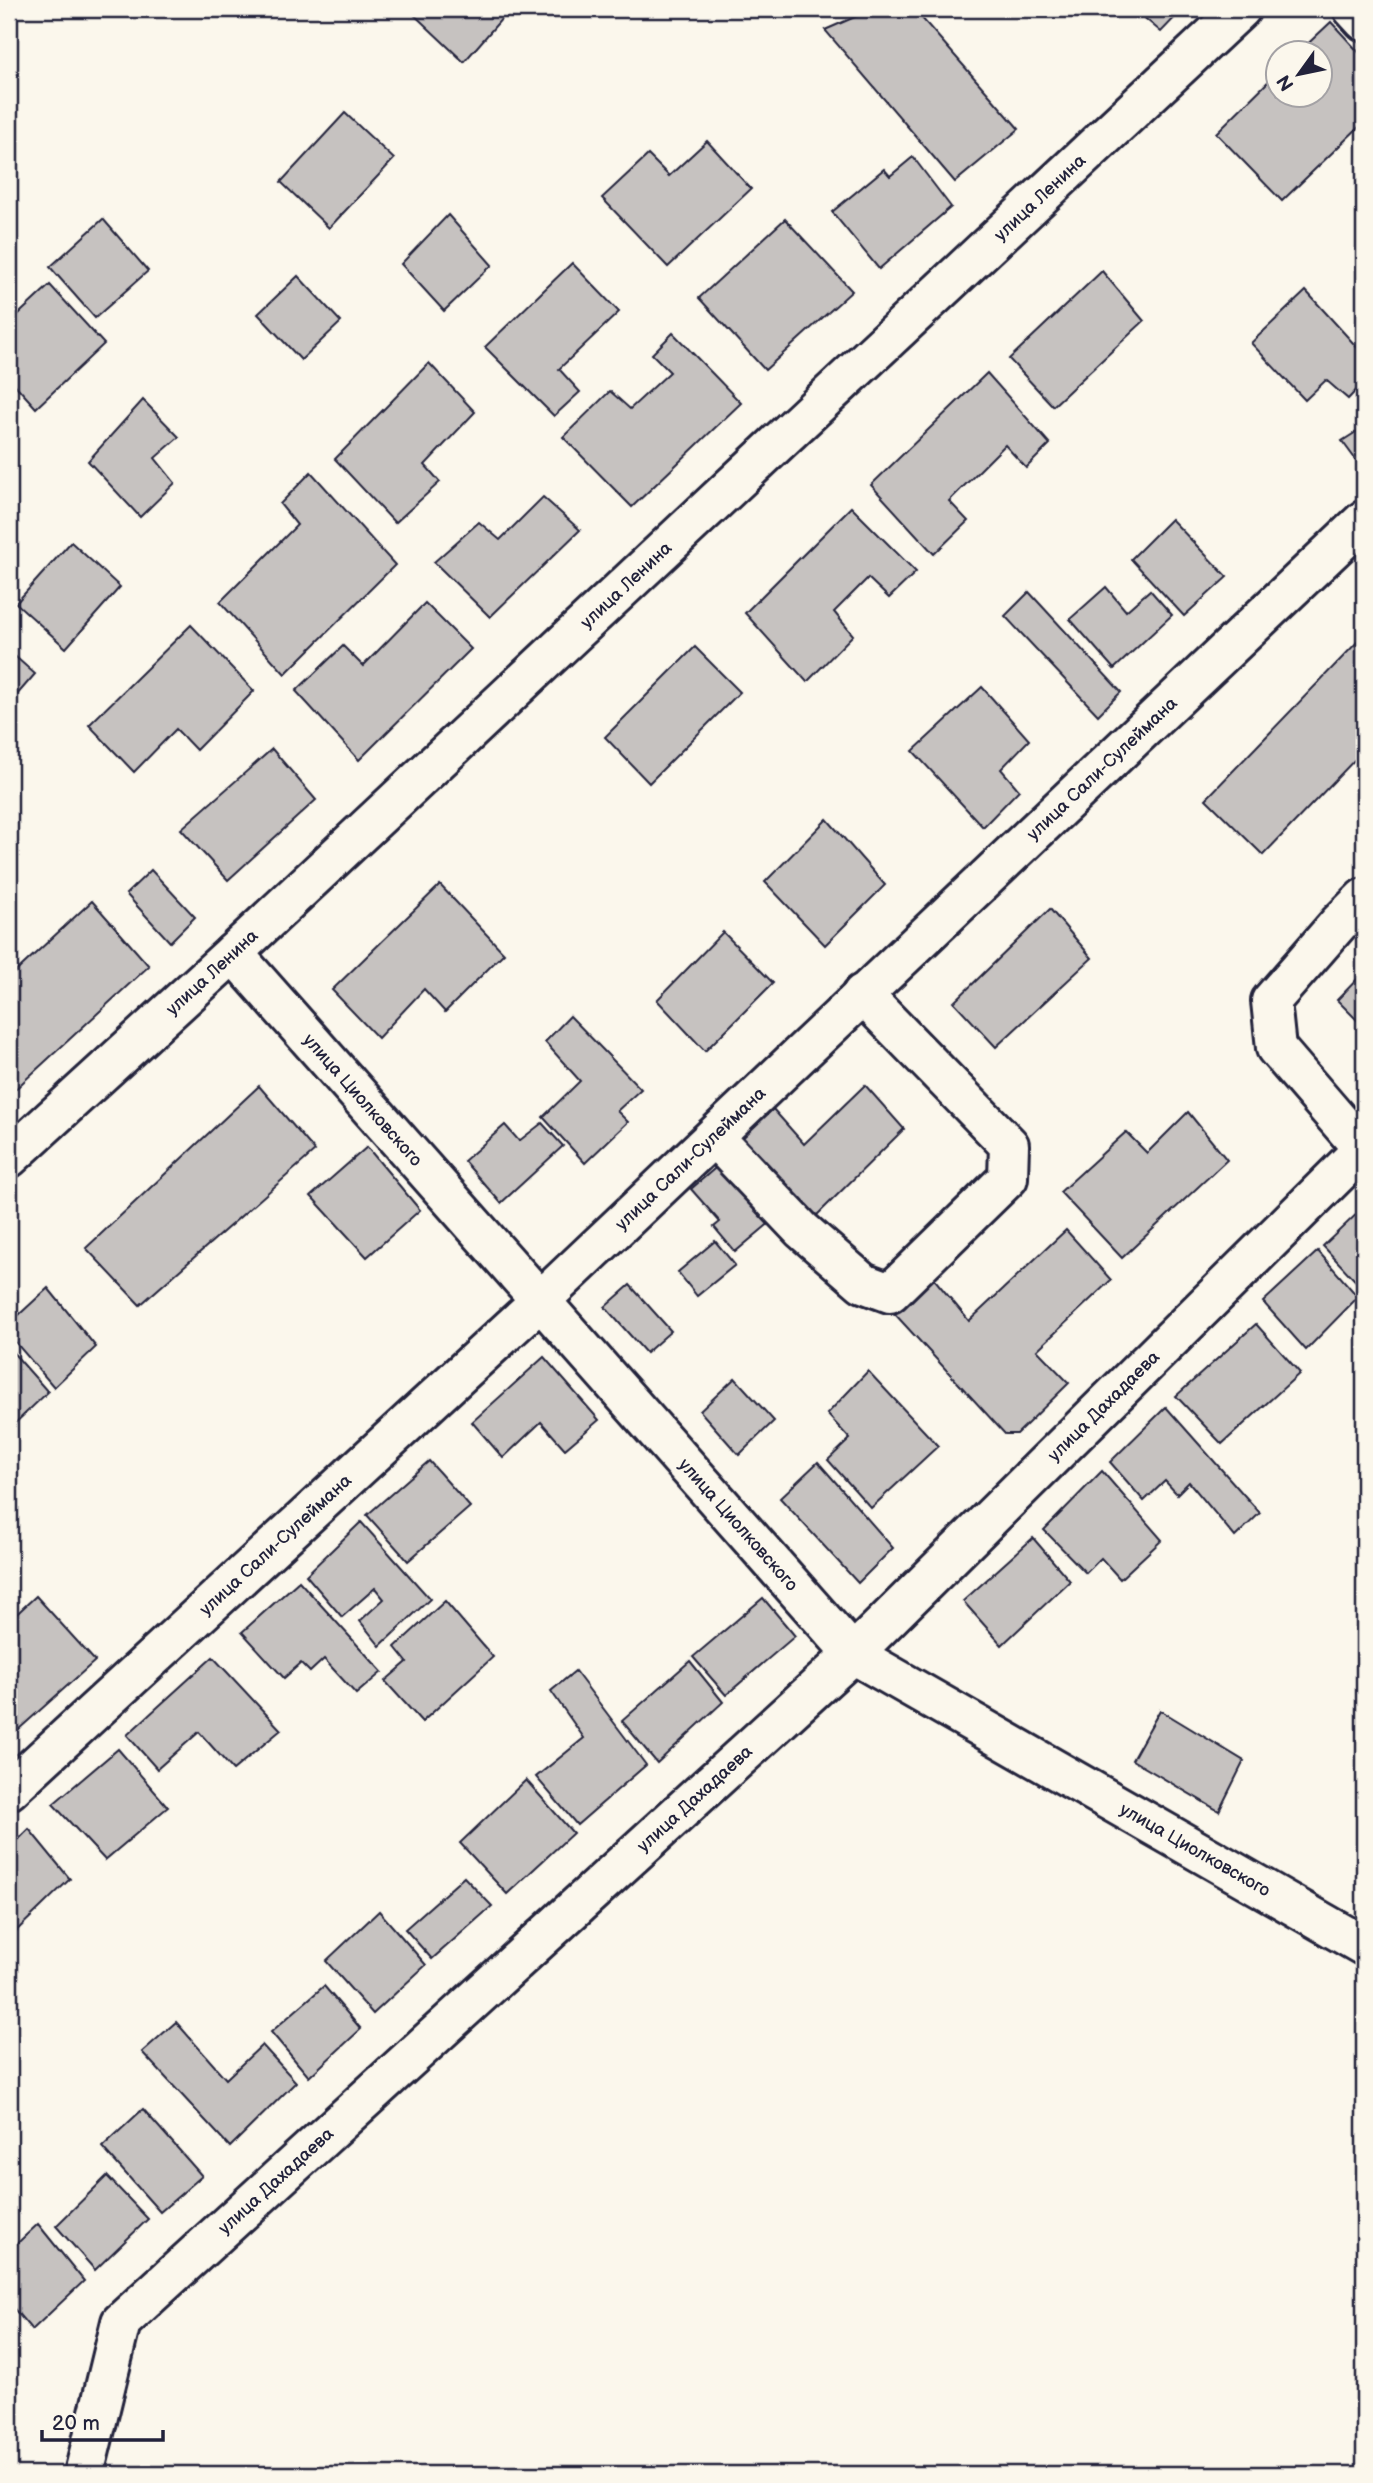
<svg xmlns="http://www.w3.org/2000/svg" width="1373" height="2483" viewBox="0 0 1373 2483" font-family="'Balsamiq Sans',sans-serif">
<rect width="100%" height="100%" fill="#fbf7ec"/>
<filter id="ink" filterUnits="userSpaceOnUse"><feTurbulence type="fractalNoise" baseFrequency=".0143" numOctaves="2"/><feDisplacementMap in="SourceGraphic" scale="14" xChannelSelector="R" yChannelSelector="G"/><feConvolveMatrix kernelMatrix="1 2 1 2 8 2 1 2 1" color-interpolation-filters="sRGB"/></filter>
<g filter="url(#ink)">
<!-- building -->
<g fill="#c6c2c0" stroke="#22223b" stroke-width="2">
<polygon points="408,9 510,9 464,62"/>
<polygon points="873,9 914,9 1019,129 955,182 825,30"/>
<polygon points="1134,9 1183,9 1161,32"/>
<polygon points="1331,22 1364,58 1364,122 1282,201 1216,133 1278,72 1278,94 1320,94 1320,52 1299,52"/>
<polygon points="345,113 394,159 329,228 281,182"/>
<polygon points="707,141 751,189 668,267 602,198 648,155 669,176"/>
<polygon points="913,157 951,207 879,269 832,212 884,169 890,176"/>
<polygon points="448,215 492,265 444,311 401,264"/>
<polygon points="103,219 148,271 95,318 50,267"/>
<polygon points="785,219 852,291 765,370 699,298"/>
<polygon points="572,263 619,312 559,369 580,392 554,416 485,347"/>
<polygon points="1102,271 1144,321 1053,406 1009,359"/>
<polygon points="298,276 341,322 301,360 258,314"/>
<polygon points="50,285 104,344 36,408 9,378 9,323"/>
<polygon points="1306,291 1364,355 1364,382 1348,399 1326,380 1305,400 1251,343"/>
<polygon points="673,333 741,403 632,507 563,437 610,391 630,409 670,372 652,354"/>
<polygon points="429,363 475,412 425,465 440,482 395,523 335,459"/>
<polygon points="987,373 1050,444 1026,468 1005,445 949,501 968,521 934,554 871,485"/>
<polygon points="143,400 179,437 155,458 175,483 140,517 88,461"/>
<polygon points="1364,427 1364,471 1342,441"/>
<polygon points="311,472 395,565 285,674 220,602 297,525 280,504"/>
<polygon points="543,497 580,530 490,617 434,562 479,522 500,540"/>
<polygon points="851,507 916,572 889,598 868,578 834,612 853,635 807,682 745,613"/>
<polygon points="1171,519 1227,577 1184,616 1131,559"/>
<polygon points="71,542 120,587 66,648 16,603"/>
<polygon points="1106,587 1126,611 1150,590 1172,615 1114,669 1070,619"/>
<polygon points="1029,592 1121,692 1098,715 1005,616"/>
<polygon points="425,603 471,649 359,760 296,691 343,646 363,666"/>
<polygon points="191,625 254,691 196,750 176,729 134,772 89,725"/>
<polygon points="1364,635 1364,750 1263,855 1206,799"/>
<polygon points="695,647 740,692 649,783 605,737"/>
<polygon points="9,651 35,674 9,704"/>
<polygon points="982,687 1029,740 1001,769 1019,790 983,827 913,751"/>
<polygon points="272,749 316,800 228,880 181,829"/>
<polygon points="827,819 885,885 825,945 765,882"/>
<polygon points="151,870 195,917 170,942 126,894"/>
<polygon points="440,885 504,953 445,1012 424,989 378,1038 332,990"/>
<polygon points="92,901 149,966 9,1095 9,978"/>
<polygon points="1050,909 1092,958 996,1047 954,1002"/>
<polygon points="723,932 773,983 705,1051 657,1000"/>
<polygon points="1364,972 1364,1027 1337,1000"/>
<polygon points="570,1016 641,1089 617,1111 628,1122 585,1163 543,1117 580,1081 545,1042"/>
<polygon points="865,1085 904,1129 808,1224 733,1145 773,1109 804,1144"/>
<polygon points="259,1086 315,1151 140,1305 86,1248"/>
<polygon points="1188,1112 1227,1160 1122,1258 1060,1192 1126,1132 1147,1153"/>
<polygon points="542,1123 563,1146 501,1203 464,1161 505,1125 519,1141"/>
<polygon points="367,1147 420,1210 367,1257 311,1196"/>
<polygon points="721,1163 772,1221 735,1252 714,1227 720,1222 691,1189"/>
<polygon points="1364,1207 1364,1290 1323,1246"/>
<polygon points="1066,1230 1111,1280 1037,1350 1069,1383 1017,1434 1005,1434 893,1312 931,1275 969,1321"/>
<polygon points="715,1241 735,1265 697,1296 678,1272"/>
<polygon points="1318,1251 1358,1297 1306,1350 1263,1302"/>
<polygon points="630,1285 671,1331 646,1353 605,1307"/>
<polygon points="48,1288 96,1347 54,1387 9,1335 9,1324"/>
<polygon points="1256,1324 1300,1373 1222,1444 1176,1396"/>
<polygon points="9,1348 48,1392 9,1429"/>
<polygon points="544,1357 599,1420 565,1449 541,1422 503,1458 472,1422"/>
<polygon points="868,1371 938,1446 871,1508 828,1460 850,1439 827,1414"/>
<polygon points="735,1378 774,1421 739,1455 700,1411"/>
<polygon points="1166,1407 1260,1513 1235,1537 1189,1482 1177,1494 1165,1481 1144,1501 1110,1462"/>
<polygon points="429,1461 470,1507 408,1561 367,1515"/>
<polygon points="818,1462 893,1548 858,1583 780,1498"/>
<polygon points="1102,1471 1162,1540 1120,1579 1101,1558 1086,1573 1044,1530"/>
<polygon points="361,1522 430,1599 380,1646 360,1621 384,1599 375,1588 342,1617 306,1575"/>
<polygon points="1033,1538 1070,1581 1002,1645 963,1601"/>
<polygon points="299,1581 382,1672 356,1694 324,1659 310,1672 301,1663 284,1678 242,1632"/>
<polygon points="36,1596 95,1661 9,1738 9,1621"/>
<polygon points="763,1598 795,1636 726,1695 693,1657"/>
<polygon points="445,1601 493,1657 422,1722 385,1681 407,1662 395,1647"/>
<polygon points="213,1657 281,1730 233,1770 199,1732 157,1769 127,1735"/>
<polygon points="690,1661 723,1702 657,1763 622,1721"/>
<polygon points="575,1671 646,1765 577,1825 536,1777 584,1738 551,1691"/>
<polygon points="1160,1710 1244,1761 1219,1811 1132,1760"/>
<polygon points="118,1749 168,1807 105,1860 53,1804"/>
<polygon points="526,1780 573,1833 507,1894 460,1843"/>
<polygon points="29,1829 70,1879 12,1935 9,1932 9,1849"/>
<polygon points="464,1877 492,1906 432,1959 405,1929"/>
<polygon points="379,1911 426,1965 373,2014 326,1961"/>
<polygon points="324,1986 361,2029 309,2077 271,2032"/>
<polygon points="176,2022 226,2079 262,2045 296,2082 230,2147 142,2052"/>
<polygon points="143,2109 202,2176 160,2212 102,2147"/>
<polygon points="107,2176 148,2219 95,2270 56,2226"/>
<polygon points="38,2224 84,2281 32,2330 9,2303 9,2251"/>
</g>
<g fill="none" stroke-linecap="round" stroke-linejoin="round">
<defs>
<g id="street">
<polyline points="1353,9 1364,21"/>
<path id="s1" d="M233,953L853,1654L1364,1946"/>
<polyline points="714,1137 802,1230 863,1283 890,1293 1008,1178 1009,1145 862,994"/>
<polyline points="1363,1149 1276,1048 1271,1001 1339,923 1364,898"/>
<path id="s2" d="M9,1158L233,953L1241,9"/>
<path id="s3" d="M9,1790L540,1301L1364,520"/>
<path id="s4" d="M84,2474L121,2322L853,1654L1364,1148"/>
</g>
</defs>
<!-- street casing -->
<use href="#street" stroke="#22223b" stroke-width="44"/>
<!-- street -->
<use href="#street" stroke="#fbf7ec" stroke-width="38"/>
</g>
</g>
<g text-anchor="middle" stroke-width="6" stroke-linejoin="round" paint-order="stroke">
<!-- street labels -->
<g font-size="18" fill="#22223b" stroke="#fbf7ec">
<text dy="6" stroke="none"><textPath href="#s2" startOffset="1409">улица Ленина</textPath></text>
<text dy="6" stroke="none"><textPath href="#s2" startOffset="842">улица Ленина</textPath></text>
<text dy="6" stroke="none"><textPath href="#s3" startOffset="1496">улица Сали-Сулеймана</textPath></text>
<text dy="6" stroke="none"><textPath href="#s2" startOffset="275">улица Ленина</textPath></text>
<text dy="6" stroke="none"><textPath href="#s1" startOffset="196">улица Циолковского</textPath></text>
<text dy="6" stroke="none"><textPath href="#s3" startOffset="929">улица Сали-Сулеймана</textPath></text>
<text dy="6" stroke="none"><textPath href="#s4" startOffset="1500">улица Дахадаева</textPath></text>
<text dy="6" stroke="none"><textPath href="#s1" startOffset="763">улица Циолковского</textPath></text>
<text dy="6" stroke="none"><textPath href="#s3" startOffset="362">улица Сали-Сулеймана</textPath></text>
<text dy="6" stroke="none"><textPath href="#s4" startOffset="933">улица Дахадаева</textPath></text>
<text dy="6" stroke="none"><textPath href="#s1" startOffset="1330">улица Циолковского</textPath></text>
<text dy="6" stroke="none"><textPath href="#s4" startOffset="366">улица Дахадаева</textPath></text>
</g>
</g>
<!-- margin -->
<rect width="1373" height="2483" fill="none" stroke="#fbf7ec" stroke-width="35"/>
<rect x="18" y="18" width="1338" height="2448" fill="none" stroke="#22223b" stroke-width="2.5" filter="url(#ink)"/>
<!-- north arrow -->
<g transform="translate(1299 74) rotate(237)"><circle r="33" fill="#fbf7ec" stroke="#a4a2a5" stroke-width="2"/>
<path d="M0-5L12 26L0 18L-12 26Z" fill="#22223b"/>
<text y="-10" font-size="19" font-weight="bold" text-anchor="middle" fill="#22223b">N</text>
</g>
<!-- scale -->
<path d="M42 2430v10h121v-10" fill="none" stroke="#22223b" stroke-width="3.5"/>
<text x="52" y="2430" font-size="21" fill="#22223b" stroke="#fbf7ec" stroke-width="5" paint-order="stroke">20 m</text>
</svg>
